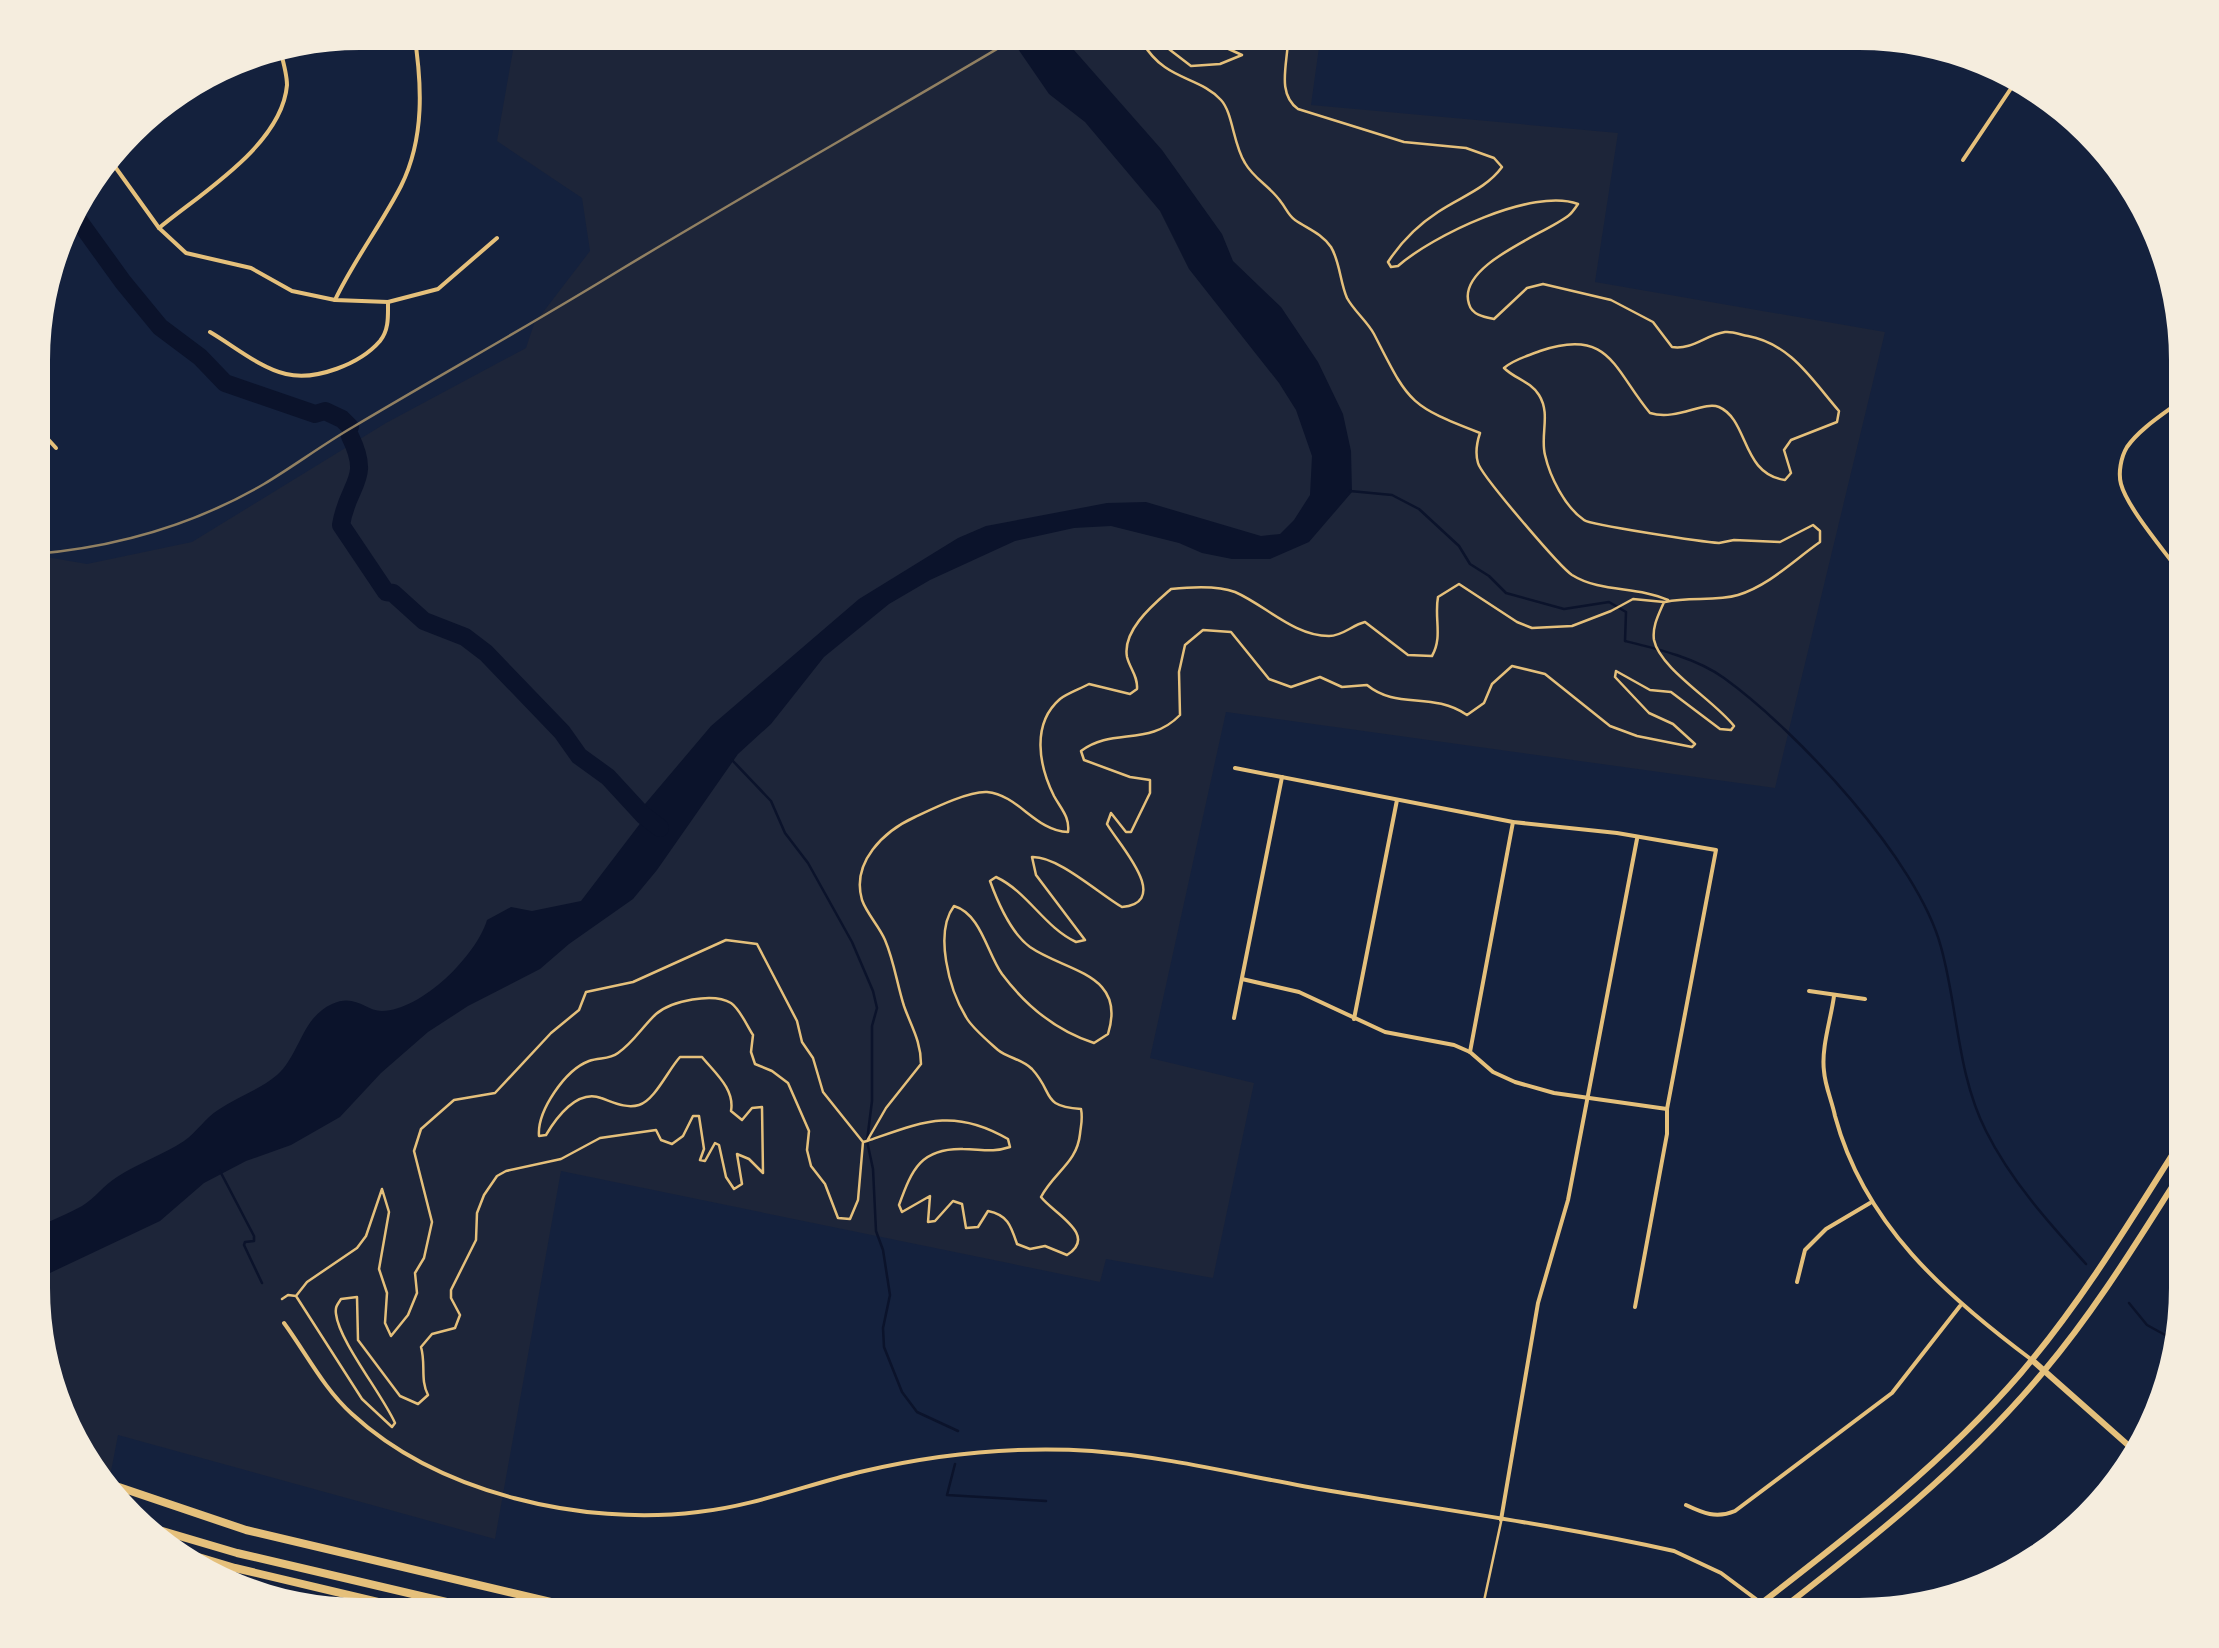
<svg xmlns="http://www.w3.org/2000/svg" width="2219" height="1648" viewBox="0 0 2219 1648" font-family="Rubik,sans-serif">
<rect width="100%" height="100%" fill="#14213d"/>
<!-- green -->
<polygon fill="#1d2539" points="516,33 1321,33 1311,105 1618,133 1595,282 1885,332 1775,788 1226,712 1150,1058 1254,1083 1213,1278 1106,1259 1100,1282 561,1171 495,1539 118,1435 108,1487 66,1434 33,1310 35,555 87,564 192,542 386,423 526,348 534,324 590,251 582,198 497,141"/>
<!-- water -->
<path fill="#0b132b" d="M1007,33H1059L1162,150L1222,234L1233,261L1281,307L1318,362L1343,414L1351,451L1352,492L1309,542L1270,559H1232L1202,553L1179,543L1111,526L1074,528L1015,541L930,580L889,604L824,657L771,724L738,754L657,870L633,899L569,944L540,969L468,1006L428,1032L381,1073L340,1117L291,1145L246,1161L204,1183L160,1221L33,1281V1228C47,1223 69,1213 82,1206C95,1198 104,1185 117,1177C138,1163 163,1155 184,1141C197,1132 205,1118 218,1110C237,1097 259,1090 277,1075C300,1055 301,1018 332,1004C355,993 366,1011 382,1011C422,1010 476,956 487,920L511,907L532,911L581,901L642,821L645,804L711,726L859,599L958,538L986,526L1107,503L1146,502L1261,536L1280,534L1294,520L1310,495L1312,456L1296,410L1279,383L1189,269L1160,211L1085,122L1049,94Z"/>
<g fill="none" stroke-linecap="round" stroke-linejoin="round">
<!-- stream -->
<g stroke="#0b132b" stroke-width="2.5">
<path d="M1350,491L1392,495L1419,509L1459,546L1470,564L1489,576L1506,593L1564,609L1609,602L1626,612L1625,641C1658,649 1696,658 1724,678C1796,730 1918,860 1941,947C1958,1008 1957,1074 1986,1131C2011,1181 2049,1223 2086,1264"/>
<polyline points="732,760 771,801 785,833 808,863 852,942 873,991 877,1008 872,1026 872,1101 867,1141 873,1169 876,1231 883,1250 890,1295 883,1328 884,1347 902,1392 917,1412 958,1431"/>
<polyline points="220,1171 254,1236 254,1241 245,1242 244,1245 262,1283"/>
<polyline points="2129,1303 2147,1325 2167,1336 2177,1347"/>
<polyline points="955,1464 947,1495 1046,1501"/>
</g>
<!-- river -->
<g stroke="#0b132b" stroke-width="18">
<polyline points="71,210 123,282 160,327 200,357 225,383 315,414 325,411 342,419 350,427"/>
<path d="M350,436C372,481 348,482 341,525L386,592L393,593L424,621L465,637L486,653L562,732L579,756L608,777L643,815L660,828"/>
</g>
<!-- path -->
<g stroke="#e5c07b" stroke-width="2.5">
<path d="M1193,33L1242,55L1220,64L1191,66L1161,43L1149,39L1143,43C1165,81 1199,76 1221,100C1233,113 1233,144 1245,163C1254,179 1271,187 1281,202C1286,208 1288,215 1295,220C1308,229 1321,233 1331,247C1340,262 1340,282 1347,298C1354,311 1367,321 1374,334C1409,402 1407,405 1480,433C1477,442 1475,453 1478,463C1481,475 1560,567 1572,575C1601,593 1637,586 1668,600"/>
<path d="M1283,33L1288,38C1288,63 1276,93 1298,109L1404,142L1466,148L1494,158L1502,167C1486,189 1460,197 1438,212C1418,225 1401,242 1388,262L1391,267L1398,266C1432,236 1533,187 1578,204C1576,207 1571,214 1568,216C1545,234 1456,265 1469,304C1472,315 1484,317 1494,319L1527,288L1543,284L1611,300L1653,322L1672,347C1693,350 1705,335 1725,332C1733,331 1741,335 1748,336C1791,344 1812,380 1839,411L1837,422L1791,440L1784,450L1791,473L1785,480C1741,474 1749,420 1719,407C1703,401 1677,421 1650,413C1614,370 1610,327 1540,351C1528,356 1514,359 1504,368C1515,379 1530,381 1539,395C1551,414 1540,435 1545,455C1550,477 1565,507 1584,520C1590,525 1704,542 1719,543L1734,540L1780,542L1813,525L1820,531V542C1794,560 1770,585 1738,595C1715,602 1689,596 1665,602"/>
<path d="M863,1142L867,1141C922,1122 953,1107 1008,1139L1010,1147C992,1153 981,1149 963,1149C921,1148 912,1169 899,1205L902,1212L930,1196L928,1222L935,1221L953,1201L962,1204L966,1228L978,1227L988,1211C1008,1215 1011,1226 1017,1244L1030,1249L1045,1246L1067,1255C1099,1235 1053,1213 1041,1197C1054,1172 1077,1163 1080,1134C1081,1124 1083,1119 1081,1109C1040,1106 1055,1094 1032,1069C1022,1059 1008,1058 998,1050C988,1041 972,1028 966,1017C949,989 934,933 954,906C981,914 987,953 1002,974C1026,1006 1057,1031 1094,1043L1108,1034C1127,973 1066,972 1030,947C1011,933 998,903 990,881L996,877C1028,892 1044,927 1076,942L1085,940L1036,875L1032,857C1058,856 1098,893 1122,907C1174,902 1116,841 1107,824L1111,813L1126,832H1131L1150,793V780L1130,777L1084,760L1081,751C1113,727 1149,747 1180,715L1179,672L1185,645L1203,630L1231,632L1269,679L1291,687L1320,677L1342,687L1367,685C1397,710 1432,691 1467,715L1484,703L1492,684L1512,666L1545,674L1610,726L1637,736L1692,747L1695,744L1673,724L1649,713L1615,677L1616,671L1650,690L1671,692L1720,729L1731,730L1734,726C1715,701 1660,669 1654,640C1652,626 1659,614 1664,602L1633,599L1611,611L1572,626L1532,628L1517,622L1459,584L1438,597C1434,618 1443,637 1432,656L1408,655L1365,622C1352,625 1343,636 1329,636C1294,636 1265,605 1235,592C1217,585 1190,587 1171,589C1154,604 1122,630 1127,657C1130,669 1138,676 1137,689L1130,694L1089,684C1080,689 1068,693 1060,699C1031,724 1039,766 1054,796C1061,809 1070,817 1068,832C1035,831 1019,795 987,792C968,791 932,809 915,817C884,831 851,862 862,900C867,914 879,926 885,940C894,961 897,984 904,1006C911,1026 921,1041 921,1064L886,1108L867,1141"/>
<path d="M282,1299L288,1295L296,1296L307,1282L357,1248L366,1236L382,1189L389,1212L379,1269L387,1293L385,1323L391,1336L408,1315L417,1293L415,1273L424,1258L432,1222L414,1151L421,1129L454,1100L495,1093L551,1033L579,1010L586,992L633,982L726,940L757,944L797,1021L802,1042L813,1058L823,1092L863,1142L858,1200L850,1219L838,1218L825,1184L811,1166L807,1150L809,1131L788,1083L772,1071L755,1064L751,1052L753,1035C747,1026 740,1009 731,1003C713,992 671,1001 656,1014C642,1027 634,1042 618,1053C609,1060 599,1057 589,1061C565,1070 537,1111 539,1136L546,1135C556,1118 577,1089 601,1098C613,1102 626,1109 639,1105C655,1100 668,1070 680,1057H702C715,1073 735,1089 731,1111L742,1120L752,1108L762,1107L763,1173L749,1159L737,1154L742,1184L734,1189L726,1177L719,1145L715,1143L705,1161L700,1160L704,1149L699,1116H693L683,1136L672,1144L661,1140L656,1130L600,1138L561,1159L506,1171L497,1176L484,1195L477,1213L476,1240L451,1290V1298L460,1315L455,1328L432,1334L421,1347C426,1364 420,1380 428,1395L418,1404L400,1396L358,1340L357,1297L341,1299C337,1305 335,1307 336,1314C339,1341 382,1394 395,1423L392,1427L362,1399L296,1296"/>
</g>
<!-- service -->
<polyline stroke="#e5c07b" stroke-width="2.5" points="1481,1615 1501,1522"/>
<!-- minor -->
<g stroke="#e5c07b" stroke-width="4">
<polyline points="108,157 159,228 186,253 251,268 292,291 335,300 388,302 438,289 497,238"/>
<polyline points="1963,160 2018,78"/>
<path d="M159,228C201,193 282,145 287,85C287,73 282,57 279,46"/>
<path d="M335,300C354,260 381,225 401,186C425,138 422,83 414,33"/>
<path d="M210,332C234,346 260,368 286,374C316,381 360,364 380,341C389,330 388,316 388,303"/>
<polyline points="35,425 56,448"/>
<path d="M2186,581C2170,557 2128,510 2121,484C2118,473 2121,457 2127,447C2141,427 2167,412 2186,397"/>
<polyline points="1235,768 1513,822 1617,833 1716,850 1667,1109 1667,1134 1635,1307"/>
<polyline points="1242,979 1299,992 1385,1032 1454,1045 1470,1052 1493,1072 1515,1082 1554,1093 1667,1109"/>
<polyline points="1809,991 1865,999"/>
<path d="M1834,996C1831,1019 1821,1048 1824,1071C1825,1086 1832,1101 1835,1116C1864,1224 1945,1295 2032,1360"/>
<polyline points="1234,1018 1282,777"/>
<polyline points="1354,1019 1397,800"/>
<polyline points="1470,1052 1513,822"/>
<polyline points="1797,1282 1805,1250 1826,1229 1870,1203"/>
<path d="M284,1323C306,1353 324,1389 352,1414C439,1494 583,1526 698,1512C754,1506 806,1485 860,1472C936,1454 1014,1446 1092,1451C1171,1457 1253,1478 1331,1491C1445,1510 1561,1526 1674,1551L1721,1573L1776,1614"/>
<path d="M1686,1505C1703,1513 1716,1519 1735,1511L1892,1393L1960,1306"/>
<polyline points="1501,1520 1538,1303 1568,1200 1637,839"/>
</g>
<!-- secondary -->
<g stroke="#e5c07b" stroke-width="6">
<polyline points="2032,1360 2137,1453"/>
<path d="M1746,1615C1843,1540 1941,1466 2021,1373C2084,1299 2134,1215 2186,1133"/>
<path d="M1774,1615C1871,1540 1965,1466 2044,1371C2098,1307 2141,1235 2186,1165"/>
</g>
<!-- motorway -->
<g stroke="#e5c07b" stroke-width="8">
<polyline points="104,1482 246,1530 606,1615"/>
<polyline points="135,1523 237,1553 502,1615"/>
<polyline points="165,1547 235,1568 433,1615"/>
</g>
<!-- rail -->
<path stroke="#918062" stroke-width="2.5" d="M35,554C117,547 192,526 264,484C294,466 322,445 353,427C442,374 532,324 620,270C754,189 890,113 1024,33"/>
</g>
<!-- crop -->
<path d="M0 0H2219V1648H0ZM360 50H1859A310 310 0 0 1 2169 360V1288A310 310 0 0 1 1859 1598H360A310 310 0 0 1 50 1288V360A310 310 0 0 1 360 50Z" fill="#f5edde" fill-rule="evenodd"/>
</svg>
